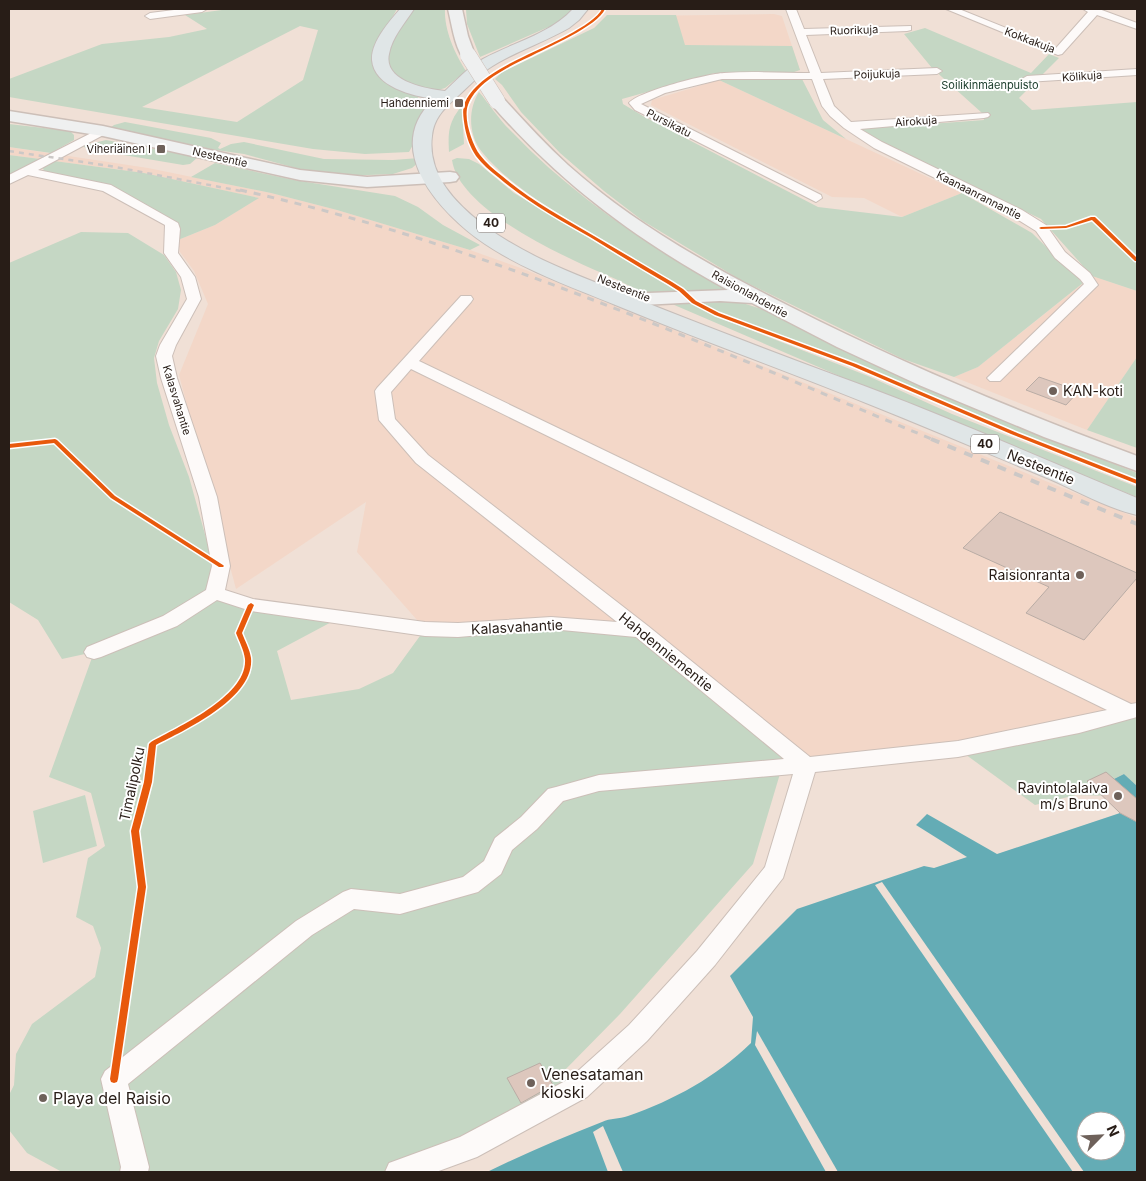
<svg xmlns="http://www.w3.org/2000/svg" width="1146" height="1181" viewBox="0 0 1146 1181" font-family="Inter,sans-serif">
<rect width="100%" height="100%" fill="#f0e0d6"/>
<!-- built -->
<g fill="#f3d7c8">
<polygon points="774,14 782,16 800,70 794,72 736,72 621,20 640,16"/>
<polygon points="719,80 962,193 902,217 864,198 832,197 651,105 652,100"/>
<polygon points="9,147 148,168 271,193 337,210 470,250 526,270 1137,518 1137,710 1079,725 806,765 425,629 357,552 366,502 236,589 179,375 208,304 194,271 180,252 178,240 215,225 258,198 144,173 9,155"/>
<polygon points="1092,276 1137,291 1137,357 1087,430 954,377 978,367"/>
</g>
<!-- green -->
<g fill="#c5d7c4" fill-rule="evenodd">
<path d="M229,9H397L377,44L373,58L422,101C426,117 417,138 409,152L365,154L313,149L9,97V79L102,44L169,37L207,29L185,15ZM300,26L318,30L303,80L237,122L142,107Z"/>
<path d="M412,9H445C444,30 455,54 466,71L445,88L432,92L401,80L392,74L386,64L391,43Z"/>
<polygon points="466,9 574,9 560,22 480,57 467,24"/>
<polygon points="607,15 676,15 685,45 792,46 800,70 794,72 715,73 622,99 623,104 643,116 818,207 902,217 962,193 1032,233 1083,283 978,367 954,377 903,359 739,279 643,221 604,191 560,153 521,112 502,85 495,79 502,72 594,28"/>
<polygon points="925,28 1031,73 1049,54 1059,58 1019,98 1032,110 1137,102 1137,291 1092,276 1041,219 891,147 861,129 984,120 982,113 932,68 904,34"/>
<polygon points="802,79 823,120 846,139 719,80"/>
<path d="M479,92C490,105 500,121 513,133C574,197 649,246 725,289C715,290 697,295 687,291C668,283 647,266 629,255C583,227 516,194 482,152C468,135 468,109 479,92Z"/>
<path d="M460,108H462L464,144L449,152C448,133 448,124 460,108Z"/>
<polygon points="125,122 211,138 221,143 218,148 220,149 231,144 244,142 324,159 393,160 419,158 419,162 412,168 393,174 345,176 307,171 244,154 216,150 110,128 114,125"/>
<polygon points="9,124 70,131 74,135 74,140 51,153 9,147"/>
<polygon points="106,140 198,157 190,164 183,165 88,149 82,146"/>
<polygon points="9,155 40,159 9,176"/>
<path d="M457,158L469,159L479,164L514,193L677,291C669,292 658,295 650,294C637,291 623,282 611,277C569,259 459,211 452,160Z"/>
<polygon points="54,161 144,173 259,198 215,225 178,240 179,232 115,188 45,172 42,167"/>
<polygon points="215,163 294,180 395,196 418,207 443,225 480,245 470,250 337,210 271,193 191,177"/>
<polygon points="81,232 128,233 164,255 176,272 181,290 178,309 159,341 154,358 157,383 169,425 189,477 208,545 221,566 216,593 339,618 277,651 291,700 359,689 393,673 425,629 551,623 641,631 806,765 782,767 753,864 620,1014 561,1074 578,1088 467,1148 399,1172 62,1172 27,1153 9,1130 9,1095 14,1085 16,1054 32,1024 95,977 101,948 93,926 76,917 88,858 105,846 91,793 49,777 94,652 62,659 38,620 9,602 9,263"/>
<polygon points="689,300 715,316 868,376 952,414 1137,487 1137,497 943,420 906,403 844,378 665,301"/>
<polygon points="697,300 733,300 765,310 824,341 951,399 1137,473 1137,480 1014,432 857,364 719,312"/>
<polygon points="1137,357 1137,448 1087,430"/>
<polygon points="1137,710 1137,786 1124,774 1106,783 1118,796 1076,795 1035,805 958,749"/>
<polygon points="85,795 97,846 43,863 33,811"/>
</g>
<!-- water -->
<g fill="#64acb5" fill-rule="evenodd">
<polygon points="1124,774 1137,786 1137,799 1114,779"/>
<path d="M1120,813L1137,822V1172H487C524,1154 563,1137 602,1122C610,1118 619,1119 628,1116C674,1100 716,1077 751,1043L753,1017L730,976L797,909L924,866L934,868L967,857L916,825L927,814L997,854ZM1086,1121H1116V1151H1086Z"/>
</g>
<!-- pier -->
<g fill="#f0e0d6">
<polygon points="882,882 1084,1172 1073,1172 875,885"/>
<polygon points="757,1031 838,1172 826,1172 755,1045"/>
<polygon points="603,1126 623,1172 608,1172 593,1132"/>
</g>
<!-- building -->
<g fill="#ddc7bd" stroke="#b9aca5">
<polygon points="1039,377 1079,391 1066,405 1026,390"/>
<polygon points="1000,512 1137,573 1137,578 1084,640 1026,613 1049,587 963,548"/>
<polygon points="1106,772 1137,799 1137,822 1120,813 1087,781"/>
<polygon points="540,1063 553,1085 521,1103 507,1078"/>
</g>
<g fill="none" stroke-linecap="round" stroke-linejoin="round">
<defs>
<g id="street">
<polygon points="182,9 207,9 202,12 150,19 145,16 150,13"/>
<path d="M786,9H796L804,29L911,26V30L907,31L806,35L821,73L937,68L942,71L937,74L823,79L834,106L851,122L988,113L990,115L988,117L984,118L860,129L882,142L1022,210L1046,225L1065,252L1090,273L1098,285L1000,381H990L987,378L1084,284L1080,279L1055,258L1036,231L1012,216L874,148L844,128L830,116L822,106L812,79H722L665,93L641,104L821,195L822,198L816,202L635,110L629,103C639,91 707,74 724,73C753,71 781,73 810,73Z"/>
<polygon points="946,9 959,9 1056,48 1088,12 1083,9 1099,9 1137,23 1137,29 1097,15 1062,54 1058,55"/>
<polygon points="1137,69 1137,75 1027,82 1022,79 1027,76"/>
<path d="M103,127L109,131L107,133L38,170L111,185L178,223L180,229L178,253L195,277L201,299L176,345L172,356L177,378L217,497L230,566L225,590L253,599L425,622L458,623L551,617L617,622L416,463L379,420L375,391L377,388L461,296H471L473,299L471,302L419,361L1131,704L1137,703V717L1079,733L958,757L815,772L783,878L715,965L647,1041L587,1097L477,1157L436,1172H385L389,1163L460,1137L569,1079L629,1025L697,951L765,867L793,774L599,791L563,801L537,829L512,850L501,874L478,892L400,914L354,909L312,935L128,1084L149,1167L148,1172H120L121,1167L101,1079L105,1071L296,921L343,892L351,889L400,894L463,877L484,861L495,838L521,817L548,789L556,787L599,775L784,759L636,637L551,629L458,637L425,636L251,611L217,600L177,626L101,657L94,659L87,657L84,652L87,647L163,616L206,590L212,566L199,497L161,378L156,356L160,345L187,299L181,277L164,253L165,225L103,191L28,175L9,184V175ZM411,369L1107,710L958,741L810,757L648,626L428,455L395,419L391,392Z"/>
</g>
<g id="secondary">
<path d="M448,9H462L468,36L475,55L473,58H463C454,44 452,25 448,9Z"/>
<path d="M497,96L503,98C524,121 545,144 568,165C634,224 713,268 791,307C903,364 1019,412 1137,456V471L1044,437L919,385L837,347L752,303L720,301L622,306L615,304L612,300L615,296L622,294L728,290C635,239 561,184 491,104L489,101L491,98Z"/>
<polygon points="9,111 103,126 300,170 367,177 450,172 456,173 459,177 456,181 450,182 367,187 300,180 103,136 9,121"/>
</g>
<path id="primary" d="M400,9H414C405,23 392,37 389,54C383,81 425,89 445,91C457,80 468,67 483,59C512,43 550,34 573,9H588L579,20L569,28C543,43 513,52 488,69C477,77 468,87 458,96C445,108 434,117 432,136C427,175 456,204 485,226C527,257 577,275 625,294C696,323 768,350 840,377C940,413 1038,457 1137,498V515C1106,508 1076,490 1047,478C987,453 926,427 866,403C782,369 697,339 613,304C569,286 524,270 485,244C441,214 380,149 434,99C413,96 374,87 372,60C371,42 389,22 400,9Z"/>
</defs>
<!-- street casing -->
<use href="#street" stroke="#ccbfb8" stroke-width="2"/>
<!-- secondary casing -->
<use href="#secondary" stroke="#ccbfb8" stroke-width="3"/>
<!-- primary casing -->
<use href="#primary" stroke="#c6beba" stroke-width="2"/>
<!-- street -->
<use href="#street" fill="#fdfaf9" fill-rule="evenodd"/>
<!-- secondary -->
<use href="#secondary" fill="#eff0f0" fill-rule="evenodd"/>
<!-- primary -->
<use href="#primary" fill="#e0e6e7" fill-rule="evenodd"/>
<!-- rail-far2 -->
<polyline stroke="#ccc8c6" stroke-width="2.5" stroke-dasharray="5 5" stroke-linecap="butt" points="9,151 110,166 246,192"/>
<!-- rail-far1 -->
<path stroke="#ccc8c6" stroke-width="3" stroke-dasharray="7 7" stroke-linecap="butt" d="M240,190C481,243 707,346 934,440"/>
<!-- rail -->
<polyline stroke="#ccc8c6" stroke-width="4" stroke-dasharray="9 9" stroke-linecap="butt" points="931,439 1137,524"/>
<defs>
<polyline id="secondary-bridge" points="468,55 497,101"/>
</defs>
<!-- secondary-bridge casing -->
<use href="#secondary-bridge" stroke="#ccbfb8" stroke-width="17" stroke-linecap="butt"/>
<!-- secondary-bridge -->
<use href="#secondary-bridge" stroke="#eff0f0" stroke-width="16"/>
<defs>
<g id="cycleway">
<path d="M602,9H605C598,26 546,48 529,57C508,67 476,82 468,105C463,118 472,144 480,155C486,163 494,170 502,176C530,200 562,217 594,236C620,251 646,267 672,282L683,289L696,301L719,313L856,364L1015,432L1137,480V484L1011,434L852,366L715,315L692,303L679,291L668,284C642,269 616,253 590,237C558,219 526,201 498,177C490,171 482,164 476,156C470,147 467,138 465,128C464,121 462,112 464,105C472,82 504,66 525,56C542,48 595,25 602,9Z"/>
<polygon points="1091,217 1095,217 1137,258 1137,261 1135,261 1092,220 1066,228 1041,229 1039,228 1041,227 1066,226"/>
<polygon points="55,439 57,440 115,496 223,565 224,566 223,567 219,567 111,498 54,443 9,448 9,444"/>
<path d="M251,603L254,605L242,633C245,641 250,650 251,658C255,698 185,730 156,745L152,782L139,831L146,887L118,1079L117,1082L114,1083L111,1082L110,1079L138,887L131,831L144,782L149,744L151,742C178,727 248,696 245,659C244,650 239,641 236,633L248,605Z"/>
</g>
</defs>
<!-- cycleway casing -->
<use href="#cycleway" stroke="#fff" stroke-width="3"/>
<!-- cycleway -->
<use href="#cycleway" fill="#e8590c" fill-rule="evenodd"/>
</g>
<!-- markers -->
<g fill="#6e615a" stroke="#fff" stroke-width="2">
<rect x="454" y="98" width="10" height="10" rx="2.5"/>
<rect x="156" y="144" width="10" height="10" rx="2.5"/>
<circle cx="1053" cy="391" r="5"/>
<circle cx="1080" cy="575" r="5"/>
<circle cx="1118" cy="796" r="5"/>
<circle cx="531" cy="1083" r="5"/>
<circle cx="43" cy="1098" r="5"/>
</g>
<g text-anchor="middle" stroke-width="4" stroke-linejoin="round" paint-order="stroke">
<!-- far-street labels -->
<g font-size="11" fill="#281d17" stroke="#fff">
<text transform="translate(854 30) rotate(-2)" y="4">Ruorikuja</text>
<text transform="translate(1030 40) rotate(21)" y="4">Kokkakuja</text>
<text transform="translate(877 74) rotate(-2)" y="4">Poijukuja</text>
<text transform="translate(1082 76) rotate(-4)" y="4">Kölikuja</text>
<text transform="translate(916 121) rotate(-4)" y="4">Airokuja</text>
<text transform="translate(669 123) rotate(27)" y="4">Pursikatu</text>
<text transform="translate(220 157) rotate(13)" y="4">Nesteentie</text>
<text transform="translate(979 195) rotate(27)" y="4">Kaanaanrannantie</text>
<text transform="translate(624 288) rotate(22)" y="4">Nesteentie</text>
<text transform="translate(750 294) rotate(29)" y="4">Raisionlahdentie</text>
<text transform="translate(177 400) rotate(73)" y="4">Kalasvahantie</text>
</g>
<!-- far-park labels -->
<g font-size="11" fill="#193b2a" stroke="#fff">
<text x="990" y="89">Soilikinmäenpuisto</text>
</g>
<!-- far-poi labels -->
<g font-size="11" fill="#281d17" stroke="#fff" text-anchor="end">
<text x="449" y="107">Hahdenniemi</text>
<text x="151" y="153">Viheriäinen I</text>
</g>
<!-- shield labels -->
<g fill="#fff" stroke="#68615d" stroke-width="1">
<rect x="477" y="213.5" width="28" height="19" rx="4"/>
<rect x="971" y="434.5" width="28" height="19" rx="4"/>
</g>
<g font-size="12" font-weight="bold" fill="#281d17">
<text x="491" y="227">40</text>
<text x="985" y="448">40</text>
</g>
<!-- poi labels -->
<g font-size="14" fill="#281d17" stroke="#fff" text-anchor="end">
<text x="1063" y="396" text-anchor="start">KAN-koti</text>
<text x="1070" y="580">Raisionranta</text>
<text x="1108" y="793">Ravintolalaiva<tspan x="1108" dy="16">m/s Bruno</tspan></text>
</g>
<!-- street labels -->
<g font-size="14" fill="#281d17" stroke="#fff">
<text transform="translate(1041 467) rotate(22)" y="5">Nesteentie</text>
<text transform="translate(517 627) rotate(-3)" y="5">Kalasvahantie</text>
<text transform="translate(666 652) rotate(39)" y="5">Hahdenniementie</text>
<text transform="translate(132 784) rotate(-78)" y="5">Timalipolku</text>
</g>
<!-- near-poi labels -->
<g font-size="16" fill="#281d17" stroke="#fff" text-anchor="start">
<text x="541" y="1080">Venesataman<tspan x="541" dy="18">kioski</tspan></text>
<text x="53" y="1104">Playa del Raisio</text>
</g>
</g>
<!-- border -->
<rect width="1146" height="1181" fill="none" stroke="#281d17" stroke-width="20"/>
<!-- north arrow -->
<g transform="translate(1101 1136) rotate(66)"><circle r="24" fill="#ffffff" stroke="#a9a5a2"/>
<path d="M0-4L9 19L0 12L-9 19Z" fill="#6e615a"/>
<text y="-8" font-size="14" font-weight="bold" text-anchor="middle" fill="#281d17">N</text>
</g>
</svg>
